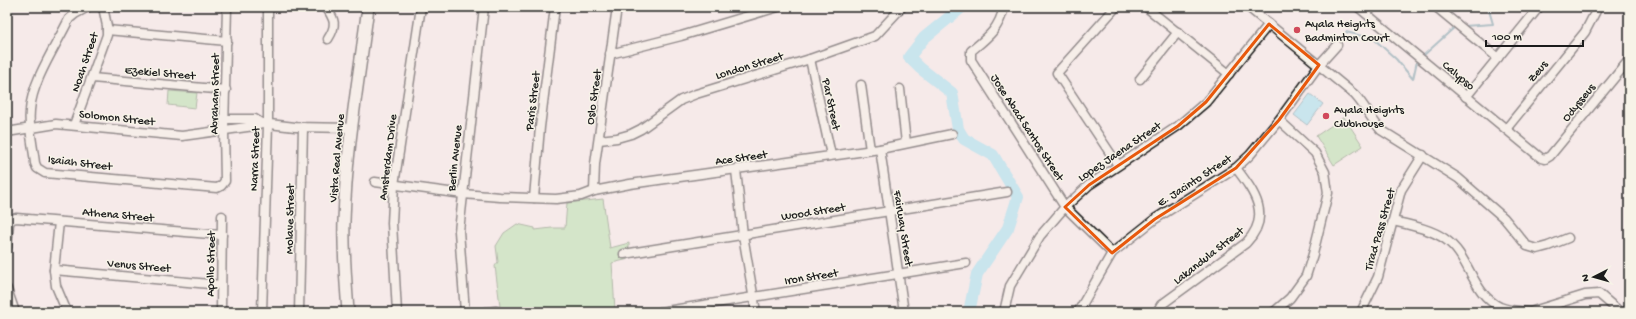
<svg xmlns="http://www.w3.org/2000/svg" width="1636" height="319" viewBox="0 0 1636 319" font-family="'Gochi Hand',sans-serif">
<rect width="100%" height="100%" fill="#f6eae9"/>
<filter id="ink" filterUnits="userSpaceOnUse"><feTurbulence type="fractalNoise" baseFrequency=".025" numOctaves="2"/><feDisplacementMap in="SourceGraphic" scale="8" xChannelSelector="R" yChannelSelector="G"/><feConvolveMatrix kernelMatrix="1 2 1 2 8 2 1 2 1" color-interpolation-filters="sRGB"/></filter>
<g filter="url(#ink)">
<!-- green -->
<g fill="#ace0a2" stroke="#647e5f">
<polygon points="169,91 197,93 195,108 168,105"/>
<polygon points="1344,117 1363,146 1334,165 1316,136"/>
<polygon points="603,199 610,248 629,243 629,259 612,263 615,310 639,309 639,312 497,312 496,307 500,306 495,266 498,262 496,246 504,233 517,224 535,228 535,230 552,228 565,228 567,203"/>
</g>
<!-- water -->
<polygon fill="#92dff1" stroke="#63919c" points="1310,94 1323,104 1307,125 1294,115"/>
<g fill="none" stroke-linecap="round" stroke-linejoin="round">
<!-- stream -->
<g stroke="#63919c" stroke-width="2">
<polyline points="1464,26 1493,24 1488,7"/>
<polyline points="1346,32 1374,39 1396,59 1413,79 1417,61"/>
<polyline points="1424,55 1456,26"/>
</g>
<!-- river -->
<polyline stroke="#92dff1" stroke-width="12" points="962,7 924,38 909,57 920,68 952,93 958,129 964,139 993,155 1018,197 1008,228 977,274 969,312"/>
<defs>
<g id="street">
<path d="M88,7L75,14L69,19C56,46 32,81 30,110C28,128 33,145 35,163L37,168L45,173L217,188L221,186L225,181L224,130L227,7"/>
<path d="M326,7C335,20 337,25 328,39"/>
<path d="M1004,7C999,29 988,37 971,51V60L1065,207L1112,253"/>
<polyline points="1116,7 1057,73 1118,165"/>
<polyline points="1146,7 1229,74"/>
<path d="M1248,7L1355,95C1365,106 1371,119 1381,130L1458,178L1504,218L1527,246L1537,249L1548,246L1568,238"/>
<polyline points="1358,7 1541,158 1545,159 1550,156 1629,60"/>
<polyline points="1436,7 1498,58"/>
<polyline points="107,30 227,41"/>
<polyline points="610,54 681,36 778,7"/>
<polyline points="810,59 831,155"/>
<polyline points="92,78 226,90"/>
<polyline points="1140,79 1178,32"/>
<polyline points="861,85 870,150"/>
<polyline points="900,89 906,143"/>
<polyline points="1466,97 1539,7"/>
<polyline points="225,119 255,119 261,123 295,127 351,128"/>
<polyline points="74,125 107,35 107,26 103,7"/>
<polyline points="1506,129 1585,32 1598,7"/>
<polyline points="7,132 56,124 182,136 254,126 261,123"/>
<polyline points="599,140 617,138 631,134 641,129 681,100 696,94 810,59 875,36 902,7"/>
<polyline points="880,149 904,312"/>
<polyline points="736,170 743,235 756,312"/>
<polyline points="375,182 463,194 500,197 556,199 581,196 594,191 630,184 880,149 952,134"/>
<polyline points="594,191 595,164 617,7"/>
<polyline points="534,198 540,127 555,7"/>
<path d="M1393,221C1410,225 1431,229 1445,239C1470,256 1471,293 1500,307C1509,311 1520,311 1530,312"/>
<polyline points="59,222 54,270 56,286 67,312"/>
<polyline points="7,247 9,223 12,219 16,218 222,235"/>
<polyline points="624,254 1007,192"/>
<polyline points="54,270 221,285"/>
<polyline points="7,289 15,312"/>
<polyline points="221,312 222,216"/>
<polyline points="262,312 268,125 268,11 271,7"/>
<polyline points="299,312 303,127"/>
<polyline points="397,312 392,223 394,185 421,7"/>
<polyline points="465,312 459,231 484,7"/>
<polyline points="486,312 496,311"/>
<polyline points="660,312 966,263"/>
<polyline points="1004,312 1010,286 1040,236 1065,207 1089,185 1178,126 1206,102 1269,24"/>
<polyline points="1078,312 1112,253 1155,219 1236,168 1250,155 1279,120 1319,65 1337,45"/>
<path d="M1157,312L1161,305L1246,243C1272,216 1255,193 1236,168"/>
<polyline points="1274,312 1290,298 1306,276 1313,254 1328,193 1325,172 1315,153 1279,120"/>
<polyline points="1361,312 1378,277 1401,190 1423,155"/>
<polyline points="1530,312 1585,295 1599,294 1620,312"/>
</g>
<path id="secondary" d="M348,312C346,282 343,251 344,221C346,149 359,78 368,7"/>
</defs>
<!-- street casing -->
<use href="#street" stroke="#1c1c1c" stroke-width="11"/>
<!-- secondary casing -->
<use href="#secondary" stroke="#1c1c1c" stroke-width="14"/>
<!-- street -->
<use href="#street" stroke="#f7f3e8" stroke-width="8"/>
<!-- secondary -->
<use href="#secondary" stroke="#f7f3e8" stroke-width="11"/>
</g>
</g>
<!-- marked area -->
<path d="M0 0H1636V319H0ZM1269,24L1319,65L1279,120L1236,168L1155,219L1112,253L1065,207L1089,185L1178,126L1206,102Z" fill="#f6eae9" fill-opacity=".55" fill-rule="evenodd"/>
<path fill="none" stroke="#e8590c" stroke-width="3" stroke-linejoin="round" d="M1269,24L1319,65L1279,120L1236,168L1155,219L1112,253L1065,207L1089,185L1178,126L1206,102Z"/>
<!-- markers -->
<g fill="#d1495b" stroke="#f7f3e8" stroke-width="1.5">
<circle cx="1297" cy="30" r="4"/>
<circle cx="1326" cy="116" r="4"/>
</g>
<g text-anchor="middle" stroke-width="3" stroke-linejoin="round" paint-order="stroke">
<!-- poi labels -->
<g font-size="12" fill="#1c1c1c" stroke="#f7f3e8" text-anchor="start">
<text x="1305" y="27">Ayala Heights<tspan x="1305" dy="14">Badminton Court</tspan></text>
<text x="1334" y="113">Ayala Heights<tspan x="1334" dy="14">Clubhouse</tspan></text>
</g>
<!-- street labels -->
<g font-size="12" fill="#1c1c1c" stroke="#f7f3e8">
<text transform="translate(84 62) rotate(-71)" y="4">Noah Street</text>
<text transform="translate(749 65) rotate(-17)" y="4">London Street</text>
<text transform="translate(1537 71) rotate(-51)" y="4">Zeus</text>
<text transform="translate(160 72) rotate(5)" y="4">Ezekiel Street</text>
<text transform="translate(1459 75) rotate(40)" y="4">Calypso</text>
<text transform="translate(214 94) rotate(-89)" y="4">Abraham Street</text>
<text transform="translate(593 97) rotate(-82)" y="4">Oslo Street</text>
<text transform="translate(532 101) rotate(-83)" y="4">Paris Street</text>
<text transform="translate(1578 102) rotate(-51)" y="4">Odysseus</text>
<text transform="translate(832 104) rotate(78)" y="4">Par Street</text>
<text transform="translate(117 117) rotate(6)" y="4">Solomon Street</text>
<text transform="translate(1028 127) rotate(57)" y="4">Jose Abad Santos Street</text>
<text transform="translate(1119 151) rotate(-34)" y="4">Lopez Jaena Street</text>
<text transform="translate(387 157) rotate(-83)" y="4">Amsterdam Drive</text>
<text transform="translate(741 157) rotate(-8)" y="4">Ace Street</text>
<text transform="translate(336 158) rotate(-85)" y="4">Vista Real Avenue</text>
<text transform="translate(454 158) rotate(-84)" y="4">Berlin Avenue</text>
<text transform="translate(254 159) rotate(-88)" y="4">Narra Street</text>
<text transform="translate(80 162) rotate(7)" y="4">Isaiah Street</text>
<text transform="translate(1194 180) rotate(-33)" y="4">E. Jacinto Street</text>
<text transform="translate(813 211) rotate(-9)" y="4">Wood Street</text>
<text transform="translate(118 214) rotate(5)" y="4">Athena Street</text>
<text transform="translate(289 219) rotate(-89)" y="4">Molave Street</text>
<text transform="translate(904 228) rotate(81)" y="4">Fairway Street</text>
<text transform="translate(1379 229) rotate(-74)" y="4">Tirad Pass Street</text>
<text transform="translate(1208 255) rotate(-38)" y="4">Lakandula Street</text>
<text transform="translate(210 264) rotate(-89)" y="4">Apollo Street</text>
<text transform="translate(139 265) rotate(5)" y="4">Venus Street</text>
<text transform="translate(811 276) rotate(-9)" y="4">Iron Street</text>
</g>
</g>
<!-- margin -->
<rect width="1636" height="319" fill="none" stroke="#f7f3e8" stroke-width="24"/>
<rect x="12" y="12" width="1612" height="295" fill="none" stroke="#1c1c1c" stroke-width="1.5" filter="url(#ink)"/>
<!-- north arrow -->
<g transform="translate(1594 277) rotate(264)" stroke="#f7f3e8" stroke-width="3" paint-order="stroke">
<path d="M0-3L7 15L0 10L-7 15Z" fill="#1c1c1c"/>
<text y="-6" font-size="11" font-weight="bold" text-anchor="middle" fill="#1c1c1c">N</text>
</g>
<!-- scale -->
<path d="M1486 40v6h97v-6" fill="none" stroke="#1c1c1c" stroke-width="2"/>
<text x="1492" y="40" font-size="12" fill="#1c1c1c" stroke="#f7f3e8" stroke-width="3" paint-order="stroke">100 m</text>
</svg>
